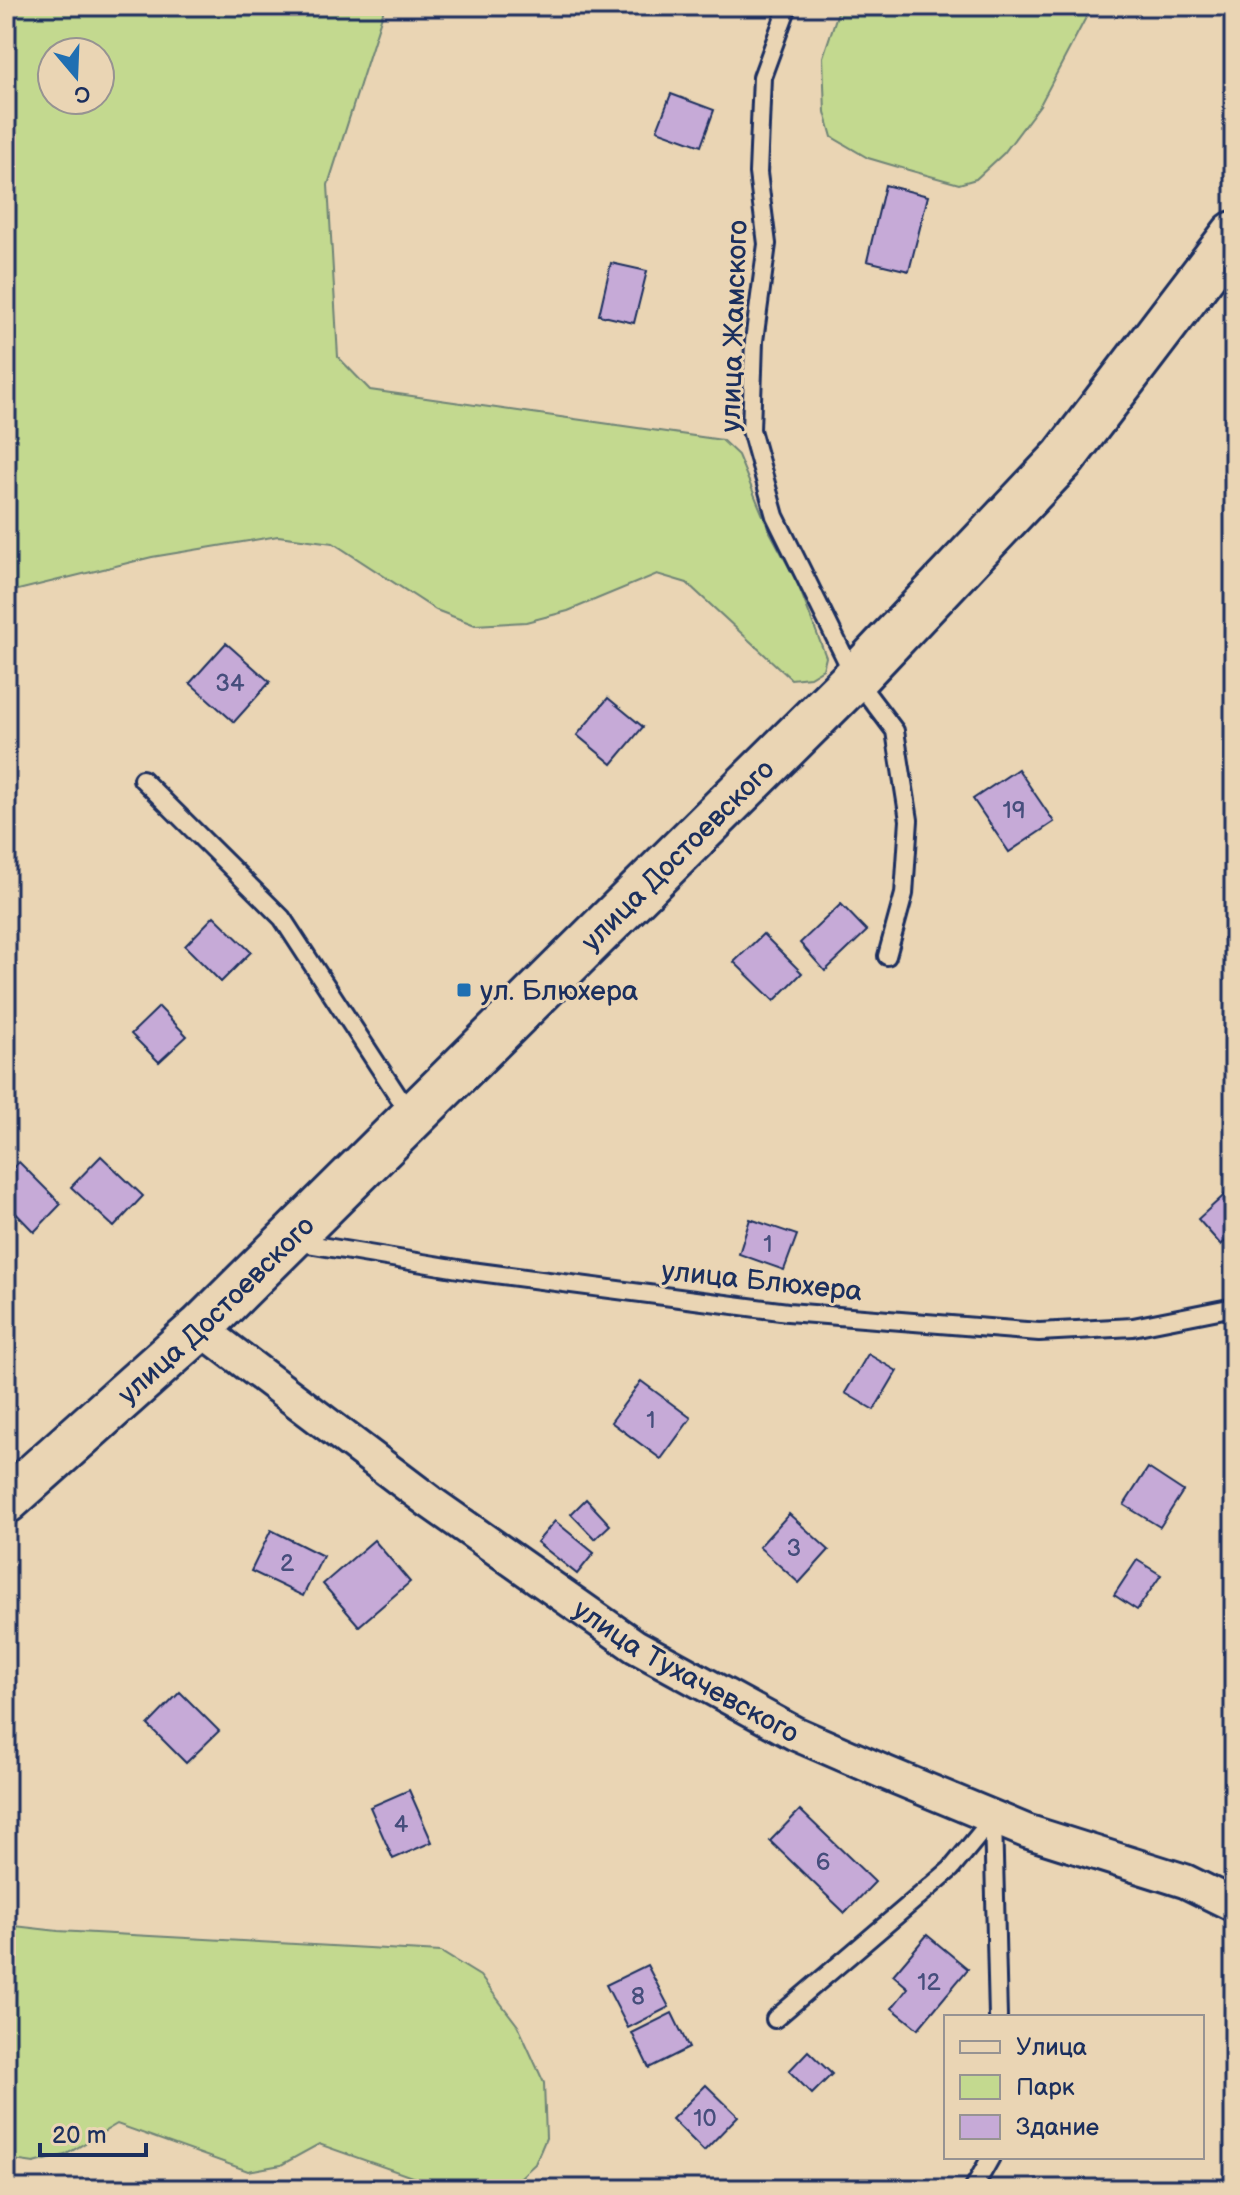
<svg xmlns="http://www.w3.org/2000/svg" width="1240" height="2195" viewBox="0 0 1240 2195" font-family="'Balsamiq Sans',sans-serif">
<rect width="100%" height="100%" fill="#ead5b4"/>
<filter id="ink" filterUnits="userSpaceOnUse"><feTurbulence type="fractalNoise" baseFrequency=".0125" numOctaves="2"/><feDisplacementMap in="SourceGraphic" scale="16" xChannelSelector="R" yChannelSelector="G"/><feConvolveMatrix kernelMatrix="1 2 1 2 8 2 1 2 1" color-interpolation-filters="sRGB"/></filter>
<g filter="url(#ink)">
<!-- green -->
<g fill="#c3d98f" stroke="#6f8476" stroke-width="2" fill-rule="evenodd">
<path d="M6,6H385L328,185L338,357L370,390L722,440L738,455L769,530L797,582L826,657L823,669L810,677L791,679L687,583L657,574L568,611L526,622L475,625L436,610L333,543L278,536L152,557L6,593ZM52,52H100V100H52Z"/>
<polygon points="840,6 1092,6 1040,105 1004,153 976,179 959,184 912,171 868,158 832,137 825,112 823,57"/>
<polygon points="6,1925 58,1931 441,1952 480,1976 518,2026 544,2083 546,2138 535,2164 509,2188 501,2189 446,2189 319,2144 281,2165 248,2171 117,2124 65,2155 34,2163 6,2159"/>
</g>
<!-- building -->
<g fill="#c6aad7" stroke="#1b2f5e" stroke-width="2">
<polygon points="671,94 714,110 701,146 657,130"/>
<polygon points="885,185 928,196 909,271 867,261"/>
<polygon points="611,263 647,271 634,323 599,315"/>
<polygon points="226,643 270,682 234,722 190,683"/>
<polygon points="608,698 643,727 612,764 577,735"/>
<polygon points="1018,769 1054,822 1009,852 973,799"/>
<polygon points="841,904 867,931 825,971 800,943"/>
<polygon points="214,916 251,952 221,982 185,946"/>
<polygon points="763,934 802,973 774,1001 734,962"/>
<polygon points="159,1007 187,1036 159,1062 131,1034"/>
<polygon points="101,1156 143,1196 114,1227 71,1187"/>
<polygon points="19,1162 61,1204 34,1232 6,1203 6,1175"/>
<polygon points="1231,1189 1234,1192 1234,1233 1221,1245 1198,1219"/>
<polygon points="750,1219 797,1235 784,1270 739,1254"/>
<polygon points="868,1354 897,1371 874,1410 845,1393"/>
<polygon points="641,1381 691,1418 661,1459 611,1422"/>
<polygon points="1148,1468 1183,1491 1160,1527 1124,1505"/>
<polygon points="586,1499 610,1525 595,1539 571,1514"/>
<polygon points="789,1514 829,1550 799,1583 759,1547"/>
<polygon points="555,1521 594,1553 577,1574 537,1542"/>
<polygon points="271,1530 323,1556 303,1596 251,1571"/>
<polygon points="374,1540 410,1582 359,1626 323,1584"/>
<polygon points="1137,1560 1161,1575 1137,1610 1114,1595"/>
<polygon points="180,1692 219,1731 186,1763 148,1725"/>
<polygon points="409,1790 432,1842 393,1859 370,1807"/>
<polygon points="800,1810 875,1882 845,1913 770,1841"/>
<polygon points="927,1935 968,1969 918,2029 892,2008 908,1988 893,1975"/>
<polygon points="647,1965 669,2007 628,2028 606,1985"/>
<polygon points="672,2013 689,2048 649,2068 632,2033"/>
<polygon points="808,2051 832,2074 812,2094 789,2071"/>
<polygon points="706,2085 738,2116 704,2151 672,2119"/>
</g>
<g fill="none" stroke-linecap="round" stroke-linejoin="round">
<defs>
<g id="lane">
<polyline points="788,6 762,77 758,173 767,244 754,341 751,430 775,516 855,678 895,731 909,820 904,894 887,956"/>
<polyline points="142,779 282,918 411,1116"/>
<polyline points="296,1242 471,1271 788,1312 1039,1332 1133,1327 1234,1307"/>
<polyline points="993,1818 998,2017"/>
<polyline points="775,2019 951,1869 993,1818"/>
<polyline points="973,2189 991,2157"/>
</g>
<g id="street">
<path id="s1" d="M200,1328L430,1502L635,1646L794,1733L886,1773L1026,1831L1185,1881L1234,1905"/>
</g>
<g id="secondary">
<path id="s2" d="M6,1501L200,1328L855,678L1064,457L1234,234"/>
</g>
</defs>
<!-- lane casing -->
<use href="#lane" stroke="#1b2f5e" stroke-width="22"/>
<!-- street casing -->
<use href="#street" stroke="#1b2f5e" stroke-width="38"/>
<!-- secondary casing -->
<use href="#secondary" stroke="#1b2f5e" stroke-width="50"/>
<!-- lane -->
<use href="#lane" stroke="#ead5b4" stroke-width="16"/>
<!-- street -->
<use href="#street" stroke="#ead5b4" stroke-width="32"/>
<!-- secondary -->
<use href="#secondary" stroke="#ead5b4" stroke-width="44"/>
</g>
</g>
<!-- markers -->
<rect fill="#1f6fb2" stroke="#ead5b4" stroke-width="3" x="456" y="982" width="16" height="16" rx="4"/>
<g text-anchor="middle" stroke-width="6" stroke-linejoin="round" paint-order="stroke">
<!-- number labels -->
<g font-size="24" fill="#464e7c">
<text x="230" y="691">34</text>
<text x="1014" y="818">19</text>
<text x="768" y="1252">1</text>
<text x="651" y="1428">1</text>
<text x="794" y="1556">3</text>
<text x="287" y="1571">2</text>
<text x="401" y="1832">4</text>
<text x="823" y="1870">6</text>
<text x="929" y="1990">12</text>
<text x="638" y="2004">8</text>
<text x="705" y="2126">10</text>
</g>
<!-- street labels -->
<g font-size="28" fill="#1b2f5e" stroke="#ead5b4">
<text transform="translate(733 326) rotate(-88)" y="10">улица Жамского</text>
<text dy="10" stroke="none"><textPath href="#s2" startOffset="932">улица Достоевского</textPath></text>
<text transform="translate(762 1280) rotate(6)" y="10">улица Блюхера</text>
<text dy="10" stroke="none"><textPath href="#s2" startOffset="284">улица Достоевского</textPath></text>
<text dy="10" stroke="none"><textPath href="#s1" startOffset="596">улица Тухачевского</textPath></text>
</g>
<!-- poi labels -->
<g font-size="28" fill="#1b2f5e" stroke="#ead5b4" text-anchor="start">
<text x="480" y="1000">ул. Блюхера</text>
</g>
</g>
<!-- margin -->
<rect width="1240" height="2195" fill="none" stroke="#ead5b4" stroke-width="32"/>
<rect x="16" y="16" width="1208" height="2163" fill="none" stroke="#1b2f5e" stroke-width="3" filter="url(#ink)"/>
<!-- legend -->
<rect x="944" y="2015" width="260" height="144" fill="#ead5b4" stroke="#979392" stroke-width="2"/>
<rect x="960" y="2041" width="40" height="12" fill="#ead5b4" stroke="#979392" stroke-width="2"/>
<text x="1016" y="2055" font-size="24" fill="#1b2f5e">Улица</text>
<rect x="960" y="2075" width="40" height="24" fill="#c3d98f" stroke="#979392" stroke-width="2"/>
<text x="1016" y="2095" font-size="24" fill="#1b2f5e">Парк</text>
<rect x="960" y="2115" width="40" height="24" fill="#c6aad7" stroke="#979392" stroke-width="2"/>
<text x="1016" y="2135" font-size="24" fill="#1b2f5e">Здание</text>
<!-- north arrow -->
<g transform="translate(76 76) rotate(161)"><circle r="38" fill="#ead5b4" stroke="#979392" stroke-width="2"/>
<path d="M0-6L14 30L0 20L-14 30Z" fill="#1f6fb2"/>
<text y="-12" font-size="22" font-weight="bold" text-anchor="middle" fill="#1b2f5e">С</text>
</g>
<!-- scale -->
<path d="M40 2143v12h106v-12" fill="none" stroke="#1b2f5e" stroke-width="4"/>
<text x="52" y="2143" font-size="24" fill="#1b2f5e" stroke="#ead5b4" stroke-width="6" paint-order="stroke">20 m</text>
</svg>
